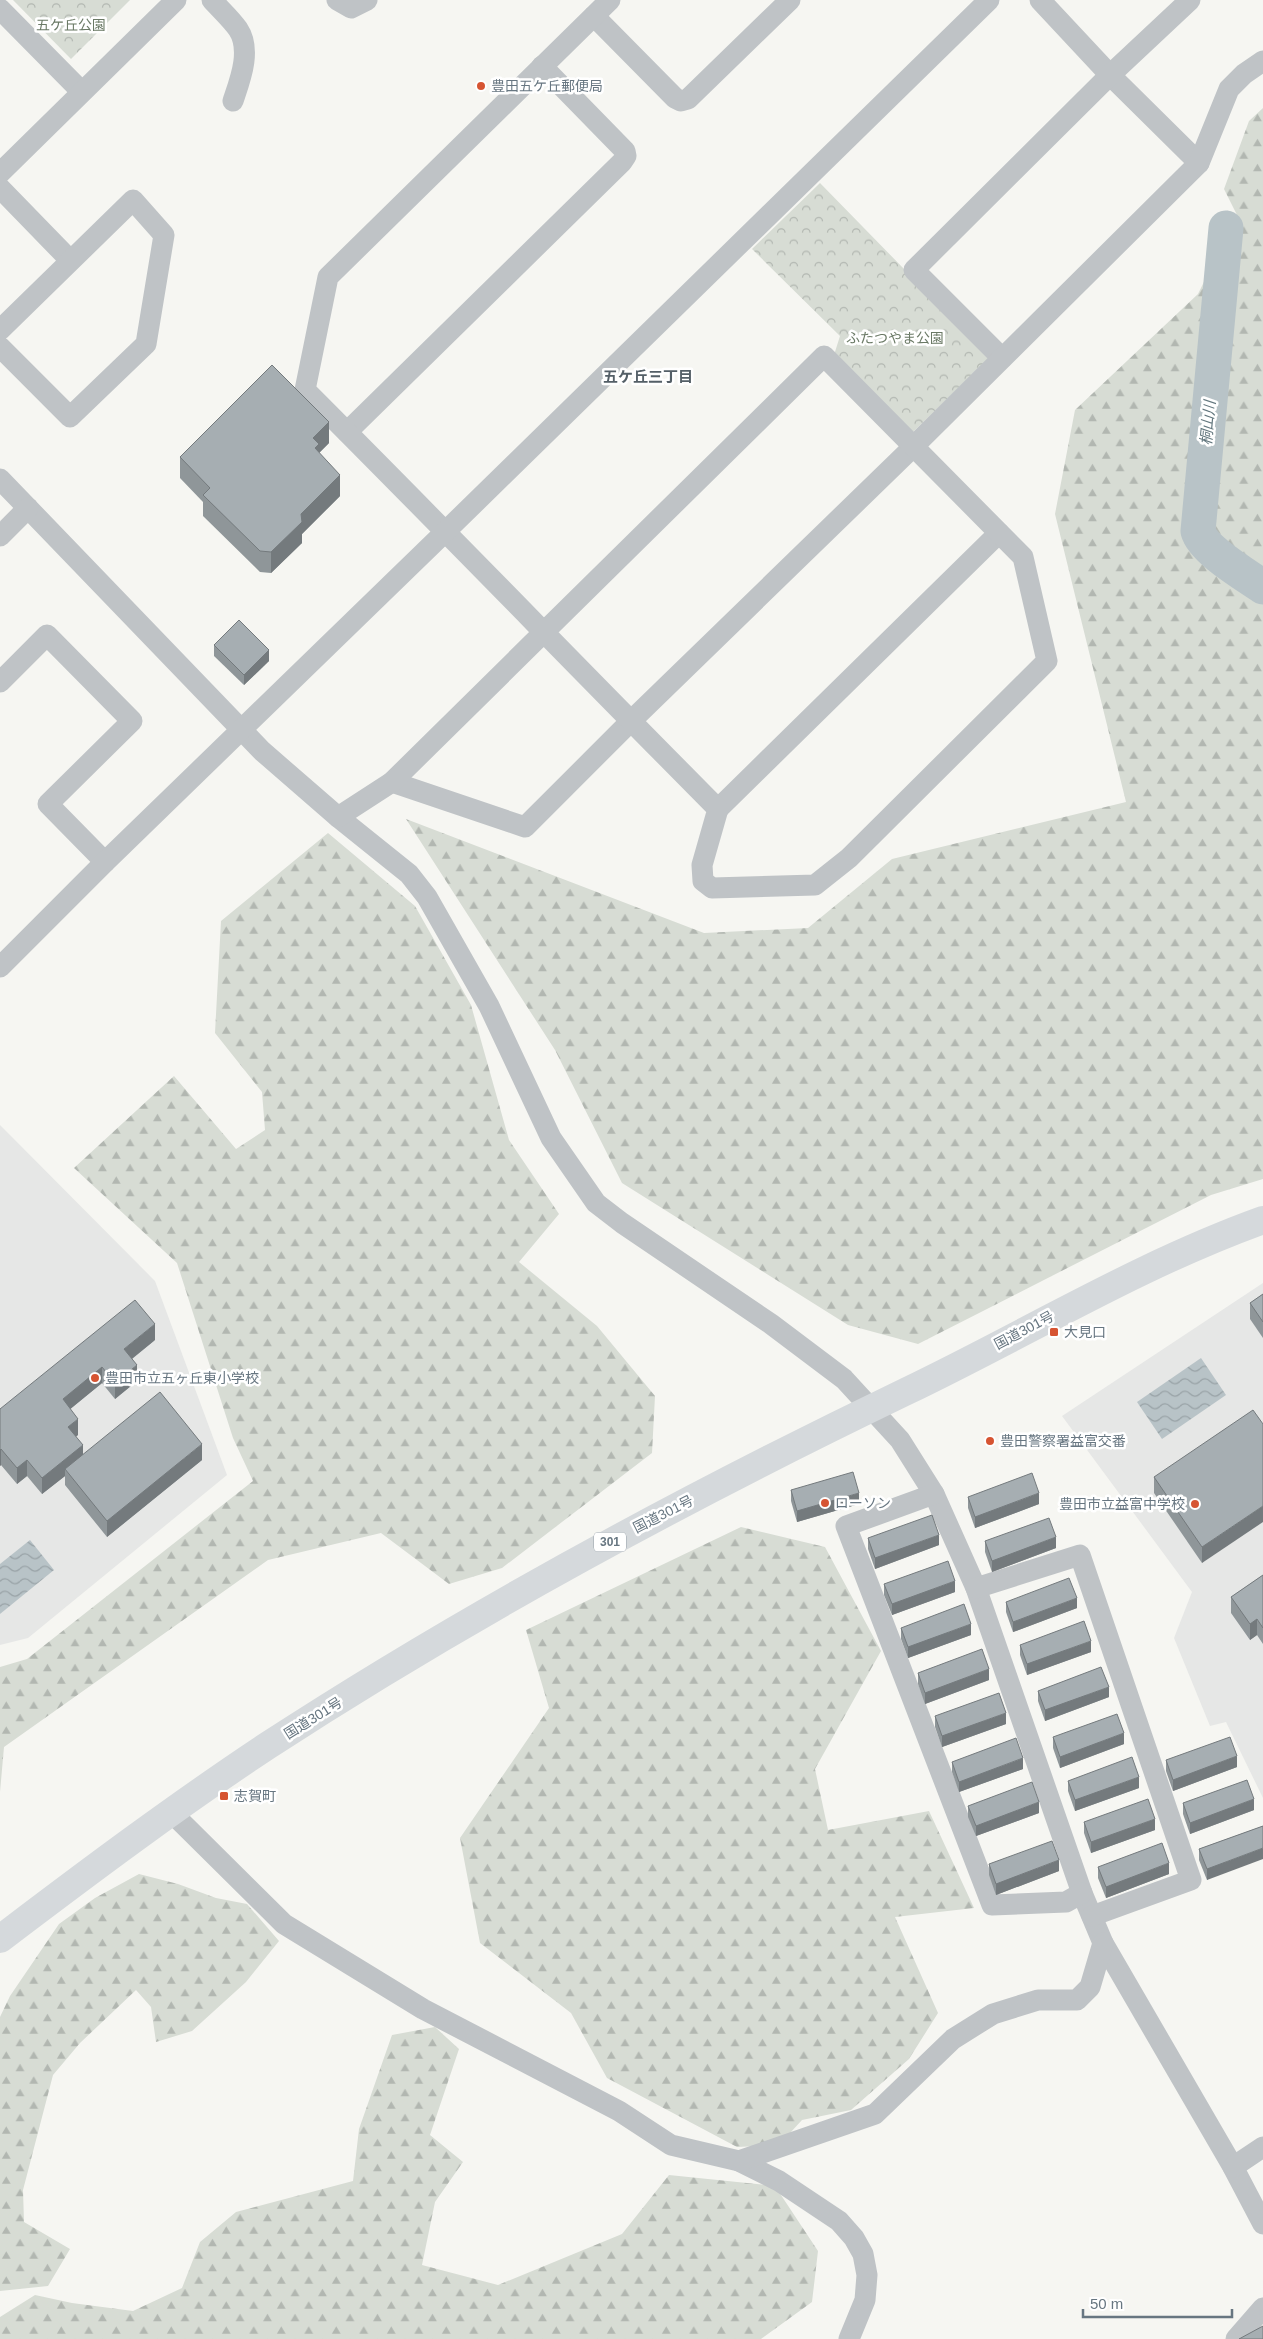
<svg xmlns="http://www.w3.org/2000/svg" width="1263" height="2339" viewBox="0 0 1263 2339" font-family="Arial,'Noto Sans JP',sans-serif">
<defs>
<pattern id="forest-firs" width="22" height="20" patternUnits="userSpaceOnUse" patternTransform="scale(1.25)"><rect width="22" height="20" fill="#d7dcd4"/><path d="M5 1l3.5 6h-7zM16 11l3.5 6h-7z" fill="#b2b7b1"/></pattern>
<pattern id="park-crowns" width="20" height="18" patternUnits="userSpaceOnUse" patternTransform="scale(1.25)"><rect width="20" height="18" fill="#d7dcd4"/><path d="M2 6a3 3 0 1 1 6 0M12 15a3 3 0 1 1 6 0" fill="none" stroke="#b2b7b1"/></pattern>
<pattern id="water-waves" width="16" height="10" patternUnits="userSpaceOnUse" patternTransform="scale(1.25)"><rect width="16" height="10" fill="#b8c3c7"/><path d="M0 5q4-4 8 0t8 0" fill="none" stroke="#99a3a7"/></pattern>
</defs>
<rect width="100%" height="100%" fill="#f6f6f2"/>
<!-- built -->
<g fill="#e6e7e6">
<polygon points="0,1125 155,1281 227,1475 28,1638 0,1645"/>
<polygon points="1263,1283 1263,1798 1226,1722 1210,1726 1174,1638 1192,1592 1062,1416"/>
</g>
<!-- forest -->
<g fill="url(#forest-firs)">
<polygon points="1263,108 1263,1179 1211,1195 918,1344 848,1325 622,1183 555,1050 406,819 704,933 808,928 892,859 1126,802 1055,514 1075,410 1198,294 1237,215 1224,189 1249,121"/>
<polygon points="328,833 415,906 471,1005 509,1140 559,1214 519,1262 597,1326 655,1396 652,1453 502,1568 449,1584 381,1533 268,1560 4,1747 0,1792 0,1667 27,1659 253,1481 233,1438 177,1263 74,1168 174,1076 236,1149 265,1130 262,1092 215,1033 221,921"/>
<polygon points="741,1527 825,1547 881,1651 815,1769 828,1830 929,1811 974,1908 895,1917 938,2013 909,2059 851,2110 802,2120 779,2145 737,2147 607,2078 571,2013 480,1943 460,1838 549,1708 526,1630"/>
<polygon points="139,1874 178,1884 216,1898 247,1904 279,1941 246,1982 192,2031 156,2042 151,2007 136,1990 80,2043 53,2075 23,2190 24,2222 70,2249 48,2286 0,2291 0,2017 10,1996 59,1924 95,1898"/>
<polygon points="435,2027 459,2049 430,2135 463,2162 435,2202 422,2265 498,2285 622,2234 669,2175 775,2186 818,2251 812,2302 761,2339 0,2339 0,2317 35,2295 72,2303 133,2311 182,2288 200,2242 236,2212 353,2181 359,2129 392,2035"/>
</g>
<!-- park -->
<g fill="url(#park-crowns)">
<polygon points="13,0 130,0 71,59"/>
<polygon points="820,183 990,357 912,433 834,355 840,336 752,249"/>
</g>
<!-- water -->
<g fill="url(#water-waves)">
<polygon points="1201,1358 1226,1395 1162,1439 1137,1402"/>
<polygon points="30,1540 54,1570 0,1614 0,1564"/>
</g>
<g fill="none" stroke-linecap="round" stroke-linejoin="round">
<!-- river -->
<path stroke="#b8c3c7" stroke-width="35" d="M1226,228L1198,531C1203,550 1246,575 1263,587"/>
<!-- minor -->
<g stroke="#bfc3c6" stroke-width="21">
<path d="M212,0C221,10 231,19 238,29C252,50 240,80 233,101"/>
<polyline points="337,0 351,8 367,0"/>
<polyline points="1040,0 1110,75 1199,163"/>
<polyline points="0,9 81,91"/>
<polyline points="594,16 675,98 681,101 688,99 790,0"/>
<polyline points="0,173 176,0"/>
<polyline points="0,188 70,260"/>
<polyline points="0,330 133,200 164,235 146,344 70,417 0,347"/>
<polyline points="1002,358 914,270 1110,75 1190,0"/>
<polyline points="347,432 622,162 626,156 625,151 542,66"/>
<polyline points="0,479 262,751 338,817 409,874 427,897 489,1006 551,1138 596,1203 622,1223 771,1324 844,1379 900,1440 934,1494 976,1588 1082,1893 1103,1943 1233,2167 1263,2224"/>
<polyline points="0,536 28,508"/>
<polyline points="0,682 47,635 132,721 48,804 105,862"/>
<polyline points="392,782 525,827 631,721 913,447 1199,163 1229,89 1244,74 1263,61"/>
<polyline points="718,809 999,533"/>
<path d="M338,817L392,782L824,356L1023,557L1047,661L849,858L815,885L712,888L703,881L702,865L718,809C580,670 444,529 305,390L328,277L610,0"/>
<polyline points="0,967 105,862 446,531 989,0"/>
<polyline points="934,1494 846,1526 992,1905 1066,1902 1082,1893"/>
<polyline points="976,1588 1080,1555 1191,1880 1092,1916"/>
<polyline points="171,1812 284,1924 423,2009 619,2111 671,2145 739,2161 779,2181 839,2221 854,2238 863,2254 867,2275 865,2300 849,2339"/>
<polyline points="739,2161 875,2114 953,2039 993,2014 1038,2000 1077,2000 1090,1987 1103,1943"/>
<polyline points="1233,2167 1263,2147"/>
<polyline points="1236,2339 1263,2308"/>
</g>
<!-- highway -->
<path stroke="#d5d9dc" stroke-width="28" d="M0,1939C87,1873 175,1807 267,1746C471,1613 687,1497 907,1391C1026,1334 1138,1265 1263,1220"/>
</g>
<!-- wall -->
<g fill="#8f9699">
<polygon points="329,443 319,453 340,496 302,534 302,543 271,573 260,572 203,516 203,502 180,478 180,457"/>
<polygon points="214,645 269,661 244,685 214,656"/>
<polygon points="1263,1294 1263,1338 1250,1319 1250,1303"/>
<polygon points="155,1340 132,1359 137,1381 115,1399 102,1383 70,1409 78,1435 76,1436 83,1454 202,1460 107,1537 65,1485 65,1476 42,1494 27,1476 17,1484 1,1465 0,1466 0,1409"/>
<polygon points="1263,1424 1202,1563 1154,1493 1154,1477"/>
<polygon points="791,1490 859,1504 797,1522 791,1501"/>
<polygon points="968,1497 1039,1504 975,1528 968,1508"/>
<polygon points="868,1538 939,1545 875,1569 868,1549"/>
<polygon points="985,1541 1056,1548 992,1572 985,1552"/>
<polygon points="1263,1575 1263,1644 1257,1635 1250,1640 1231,1613 1231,1597"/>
<polygon points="884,1584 955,1592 892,1615 884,1595"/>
<polygon points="1006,1602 1077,1608 1013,1632 1006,1612"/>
<polygon points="901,1628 971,1635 908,1658 901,1639"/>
<polygon points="1020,1645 1091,1652 1027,1675 1020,1655"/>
<polygon points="918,1673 989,1680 925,1704 918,1684"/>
<polygon points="1038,1691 1109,1697 1045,1721 1038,1701"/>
<polygon points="935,1716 1006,1724 942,1747 935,1727"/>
<polygon points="1053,1737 1124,1744 1060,1768 1053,1748"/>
<polygon points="1166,1760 1237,1767 1173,1791 1166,1771"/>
<polygon points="952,1762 1023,1769 959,1792 952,1772"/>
<polygon points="1068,1781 1139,1788 1075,1811 1068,1791"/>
<polygon points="1183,1803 1254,1810 1190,1834 1183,1814"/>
<polygon points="968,1806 1039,1813 976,1836 968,1817"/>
<polygon points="1084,1822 1155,1830 1091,1853 1084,1833"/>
<polygon points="1263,1826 1207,1880 1199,1860 1199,1849"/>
<polygon points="989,1864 1059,1871 996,1895 989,1875"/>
<polygon points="1098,1867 1169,1874 1106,1898 1098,1878"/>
</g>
<!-- shaded-wall -->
<g fill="#747a7d">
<polygon points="329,422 329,443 313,459 313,438"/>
<polygon points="340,475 340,496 302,534 302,543 271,573 271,552 301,514"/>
<polygon points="269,650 269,661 244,685 244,675"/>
<polygon points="155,1324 155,1340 124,1365 124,1349"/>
<polygon points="137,1365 137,1381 115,1399 115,1383"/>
<polygon points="102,1367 102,1383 63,1415 63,1399"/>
<polygon points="78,1419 78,1435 68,1443 68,1427"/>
<polygon points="202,1444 202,1460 107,1537 107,1521"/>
<polygon points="83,1445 83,1461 65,1469 65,1476 42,1494 42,1478"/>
<polygon points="1,1449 1,1465 0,1466 0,1450"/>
<polygon points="27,1460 27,1476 17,1484 17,1468"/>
<polygon points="859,1493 859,1504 797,1522 797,1511"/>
<polygon points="1039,1493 1039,1504 975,1528 975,1517"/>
<polygon points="1263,1506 1263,1522 1202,1563 1202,1547"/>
<polygon points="939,1535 939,1545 875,1569 875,1558"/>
<polygon points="1056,1537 1056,1548 992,1572 992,1561"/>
<polygon points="955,1581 955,1592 892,1615 892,1604"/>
<polygon points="1077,1598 1077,1608 1013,1632 1013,1622"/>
<polygon points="1257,1619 1257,1635 1250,1640 1250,1624"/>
<polygon points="971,1624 971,1635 908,1658 908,1647"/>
<polygon points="1091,1641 1091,1652 1027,1675 1027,1664"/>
<polygon points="989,1669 989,1680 925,1704 925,1693"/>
<polygon points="1109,1687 1109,1697 1045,1721 1045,1710"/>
<polygon points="1006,1713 1006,1724 942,1747 942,1736"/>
<polygon points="1124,1733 1124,1744 1060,1768 1060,1757"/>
<polygon points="1237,1756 1237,1767 1173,1791 1173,1780"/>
<polygon points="1023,1758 1023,1769 959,1792 959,1782"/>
<polygon points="1139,1777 1139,1788 1075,1811 1075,1800"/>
<polygon points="1254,1799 1254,1810 1190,1834 1190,1823"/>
<polygon points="1039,1802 1039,1813 976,1836 976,1826"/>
<polygon points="1155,1819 1155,1830 1091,1853 1091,1842"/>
<polygon points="1263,1848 1263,1859 1207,1880 1207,1869"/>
<polygon points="1059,1860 1059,1871 996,1895 996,1884"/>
<polygon points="1169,1863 1169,1874 1106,1898 1106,1887"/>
</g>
<!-- building -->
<g fill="#a6aeb2" stroke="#747a7d">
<polygon points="272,365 329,422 313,438 319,444 315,448 340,475 301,514 302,522 271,552 260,551 203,495 210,488 180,457"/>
<polygon points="239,620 269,650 244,675 214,645"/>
<polygon points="1263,1294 1263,1322 1250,1303"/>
<polygon points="135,1300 155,1324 124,1349 137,1365 115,1383 102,1367 63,1399 78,1419 68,1427 83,1445 42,1478 27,1460 17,1468 1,1449 0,1450 0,1409"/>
<polygon points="160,1392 202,1444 107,1521 65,1469"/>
<polygon points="1253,1410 1263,1424 1263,1506 1202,1547 1154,1477"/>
<polygon points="853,1472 859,1493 797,1511 791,1490"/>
<polygon points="1032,1473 1039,1493 975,1517 968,1497"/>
<polygon points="932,1515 939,1535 875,1558 868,1538"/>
<polygon points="1049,1518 1056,1537 992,1561 985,1541"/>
<polygon points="948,1561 955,1581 892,1604 884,1584"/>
<polygon points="1263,1575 1263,1628 1257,1619 1250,1624 1231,1597"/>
<polygon points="1069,1578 1077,1598 1013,1622 1006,1602"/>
<polygon points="964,1604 971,1624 908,1647 901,1628"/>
<polygon points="1084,1621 1091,1641 1027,1664 1020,1645"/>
<polygon points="982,1649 989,1669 925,1693 918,1673"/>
<polygon points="1101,1667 1109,1687 1045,1710 1038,1691"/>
<polygon points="999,1693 1006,1713 942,1736 935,1716"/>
<polygon points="1117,1714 1124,1733 1060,1757 1053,1737"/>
<polygon points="1230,1737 1237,1756 1173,1780 1166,1760"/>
<polygon points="1016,1738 1023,1758 959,1782 952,1762"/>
<polygon points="1132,1757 1139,1777 1075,1800 1068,1781"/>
<polygon points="1247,1780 1254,1799 1190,1823 1183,1803"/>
<polygon points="1032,1782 1039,1802 976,1826 968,1806"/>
<polygon points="1148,1799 1155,1819 1091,1842 1084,1822"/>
<polygon points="1263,1826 1263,1848 1207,1869 1199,1849"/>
<polygon points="1052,1841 1059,1860 996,1884 989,1864"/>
<polygon points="1162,1843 1169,1863 1106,1887 1098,1867"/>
<polygon points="1263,2326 1263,2339 1239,2339"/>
</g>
<!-- markers -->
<g fill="#d65432" stroke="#fff" stroke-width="2">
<circle cx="481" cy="86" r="5"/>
<rect x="1049" y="1327" width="10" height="10" rx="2.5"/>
<circle cx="95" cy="1378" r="5"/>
<circle cx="990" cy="1441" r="5"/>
<circle cx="825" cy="1503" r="5"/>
<circle cx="1195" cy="1504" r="5"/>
<rect x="219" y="1791" width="10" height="10" rx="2.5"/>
</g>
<g text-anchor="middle" stroke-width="5" stroke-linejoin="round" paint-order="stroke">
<!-- shield labels -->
<rect fill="#fff" stroke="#959fa7" stroke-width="1" x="594" y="1532.5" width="32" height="19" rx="4"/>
<g font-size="12" font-weight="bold" fill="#677681">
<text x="610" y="1546">301</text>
</g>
<!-- park labels -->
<g font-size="14" fill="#6a7965" stroke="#fff">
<text x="71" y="30">五ケ丘公園</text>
<text x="895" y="343">ふたつやま公園</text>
</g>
<!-- poi labels -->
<g font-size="14" fill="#677681" stroke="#fff" text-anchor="start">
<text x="491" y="91">豊田五ケ丘郵便局</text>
<text x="1064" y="1337">大見口</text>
<text x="105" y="1383">豊田市立五ヶ丘東小学校</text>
<text x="1000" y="1446">豊田警察署益富交番</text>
<text x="835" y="1508">ローソン</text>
<text x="1185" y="1509" text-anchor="end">豊田市立益富中学校</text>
<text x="234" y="1801">志賀町</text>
</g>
<!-- street labels -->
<g font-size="14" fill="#677681" stroke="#fff">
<text transform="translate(1024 1330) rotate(-28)" y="5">国道301号</text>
<text transform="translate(663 1514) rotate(-27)" y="5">国道301号</text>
<text transform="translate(313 1718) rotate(-32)" y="5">国道301号</text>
</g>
<!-- neighbourhood labels -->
<g font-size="15" font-weight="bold" fill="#545f67" stroke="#fff">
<text x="648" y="382">五ケ丘三丁目</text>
</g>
<!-- water labels -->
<g font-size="15" font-style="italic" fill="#63777e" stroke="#fff">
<text transform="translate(1208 423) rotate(-85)" y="5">桐山川</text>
</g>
</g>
<!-- scale -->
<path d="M1083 2309v8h149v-8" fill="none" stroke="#677681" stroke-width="2.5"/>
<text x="1090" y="2309" font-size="15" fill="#677681" stroke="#ffffff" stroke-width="4" paint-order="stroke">50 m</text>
</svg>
